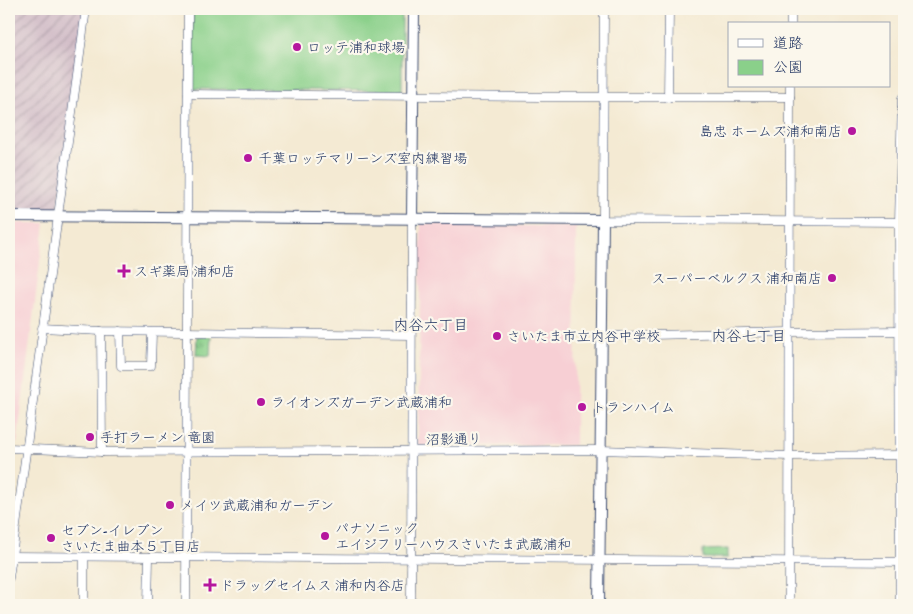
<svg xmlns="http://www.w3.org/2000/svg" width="913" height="614" viewBox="0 0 913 614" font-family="'Gochi Hand','Klee One',sans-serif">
<defs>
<pattern id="industrial-furrows" width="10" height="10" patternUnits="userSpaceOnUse" patternTransform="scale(1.25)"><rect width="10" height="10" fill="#d2bdc8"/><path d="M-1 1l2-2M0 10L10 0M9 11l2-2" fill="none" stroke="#aa9aa6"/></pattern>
<pattern id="park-tufts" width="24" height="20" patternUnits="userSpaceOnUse" patternTransform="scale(1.25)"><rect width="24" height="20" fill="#8ad08a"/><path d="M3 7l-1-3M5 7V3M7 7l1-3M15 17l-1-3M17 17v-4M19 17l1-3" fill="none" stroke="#70a974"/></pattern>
</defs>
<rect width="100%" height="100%" fill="#fbf7ec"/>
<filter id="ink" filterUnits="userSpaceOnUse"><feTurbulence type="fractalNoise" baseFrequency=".02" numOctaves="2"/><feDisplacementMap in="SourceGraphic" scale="10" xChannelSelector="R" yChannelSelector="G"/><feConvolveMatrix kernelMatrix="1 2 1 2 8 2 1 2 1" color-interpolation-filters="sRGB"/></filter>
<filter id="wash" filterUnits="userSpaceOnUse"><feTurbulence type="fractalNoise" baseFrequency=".0096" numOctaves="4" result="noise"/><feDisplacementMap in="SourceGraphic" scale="20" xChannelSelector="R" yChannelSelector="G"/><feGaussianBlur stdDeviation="1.12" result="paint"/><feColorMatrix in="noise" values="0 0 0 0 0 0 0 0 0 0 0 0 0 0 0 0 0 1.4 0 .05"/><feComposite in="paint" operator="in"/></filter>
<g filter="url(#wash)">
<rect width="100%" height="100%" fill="#f4ead3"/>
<!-- built -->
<g fill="#f7cfd4">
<polygon points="9,223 45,223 17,443 9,443"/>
<polygon points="421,224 576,227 575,445 418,446"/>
</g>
<!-- industrial -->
<polygon fill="url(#industrial-furrows)" points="9,9 86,9 57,216 9,216"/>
<!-- green -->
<polygon fill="#8ad08a" stroke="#528074" points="193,9 402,9 402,91 194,89 192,86"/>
<!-- park -->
<g fill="url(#park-tufts)" stroke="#528074">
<polygon points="197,336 211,336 210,356 196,355"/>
<polygon points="728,549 728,558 703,558 703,550"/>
</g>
</g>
<g filter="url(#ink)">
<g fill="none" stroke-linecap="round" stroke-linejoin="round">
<defs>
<g id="minor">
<polyline points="604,9 603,220 904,222"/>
<polyline points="791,24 791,9"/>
<polyline points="188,94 542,97 790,97"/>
<polyline points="668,98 669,9"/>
<polyline points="42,328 101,331 411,335"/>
<polyline points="101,331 102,452"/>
<polyline points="120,331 121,366 151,366 152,332"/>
<polyline points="602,336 790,332 900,331"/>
<polyline points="9,448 102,452 601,450 789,456 904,455"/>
<polyline points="9,556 904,562"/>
<polyline points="9,578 86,9"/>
<polyline points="84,605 84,558"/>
<polyline points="148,605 149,558"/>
<polyline points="186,605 188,9"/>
<polyline points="411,605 412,218"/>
<polyline points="789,605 790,86"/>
<polyline points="900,605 899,222 902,98 904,98"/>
</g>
<g id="tertiary">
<polyline points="9,216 603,220 599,605"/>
<polyline points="412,218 414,9"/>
</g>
</defs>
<!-- minor casing -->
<use href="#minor" stroke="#3c4b70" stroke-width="9"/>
<!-- tertiary casing -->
<use href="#tertiary" stroke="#3c4b70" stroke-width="12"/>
<!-- minor -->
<use href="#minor" stroke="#fff" stroke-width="8"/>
<!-- tertiary -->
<use href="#tertiary" stroke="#fff" stroke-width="10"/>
</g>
</g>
<!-- markers -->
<g fill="#b5179e" stroke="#fbf7ec" stroke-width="2">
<circle cx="297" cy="47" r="5"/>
<circle cx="852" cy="131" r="5"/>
<circle cx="248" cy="158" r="5"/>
<path d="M121.5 263.5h5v5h5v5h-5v5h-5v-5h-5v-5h5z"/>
<circle cx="832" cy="278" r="5"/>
<circle cx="497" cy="336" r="5"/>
<circle cx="261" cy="402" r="5"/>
<circle cx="582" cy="407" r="5"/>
<circle cx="90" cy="437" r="5"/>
<circle cx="170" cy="505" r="5"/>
<circle cx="325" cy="536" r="5"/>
<circle cx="51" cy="538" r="5"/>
<path d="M207.5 577.5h5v5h5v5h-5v5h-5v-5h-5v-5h5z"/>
</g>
<g text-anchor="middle" stroke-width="4.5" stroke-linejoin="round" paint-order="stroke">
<!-- poi labels -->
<g font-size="14" fill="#1b2f5e" stroke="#fbf7ec" text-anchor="start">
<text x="307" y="52">ロッテ浦和球場</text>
<text x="842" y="136" text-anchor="end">島忠 ホームズ浦和南店</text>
<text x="258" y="163">千葉ロッテマリーンズ室内練習場</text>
<text x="134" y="276">スギ薬局 浦和店</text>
<text x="822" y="283" text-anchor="end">スーパーベルクス 浦和南店</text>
<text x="507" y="341">さいたま市立内谷中学校</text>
<text x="271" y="407">ライオンズガーデン武蔵浦和</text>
<text x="592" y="412">トランハイム</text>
<text x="100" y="442">手打ラーメン 竜園</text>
<text x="180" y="510">メイツ武蔵浦和ガーデン</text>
<text x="335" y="533">パナソニック<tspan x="335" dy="16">エイジフリーハウスさいたま武蔵浦和</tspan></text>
<text x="61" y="535">セブン-イレブン<tspan x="61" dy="16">さいたま曲本５丁目店</tspan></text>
<text x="220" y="590">ドラッグセイムス 浦和内谷店</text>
</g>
<!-- street labels -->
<g font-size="14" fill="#1b2f5e" stroke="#fbf7ec">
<text transform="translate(454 439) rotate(-1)" y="5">沼影通り</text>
</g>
<!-- neighbourhood labels -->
<g font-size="15" fill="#1b2f5e" stroke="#fbf7ec">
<text x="431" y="330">内谷六丁目</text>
<text x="749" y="341">内谷七丁目</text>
</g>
</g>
<!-- margin -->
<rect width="913" height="614" fill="none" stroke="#fbf7ec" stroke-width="30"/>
<!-- legend -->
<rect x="728" y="22" width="162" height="65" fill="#fbf7ec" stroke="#a1a7b3"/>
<rect x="738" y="39" width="25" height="8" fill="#ffffff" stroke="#a1a7b3"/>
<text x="773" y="48" font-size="15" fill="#1b2f5e">道路</text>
<rect x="738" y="60" width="25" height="15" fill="#8ad08a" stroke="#a1a7b3"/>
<text x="773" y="72" font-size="15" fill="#1b2f5e">公園</text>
</svg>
